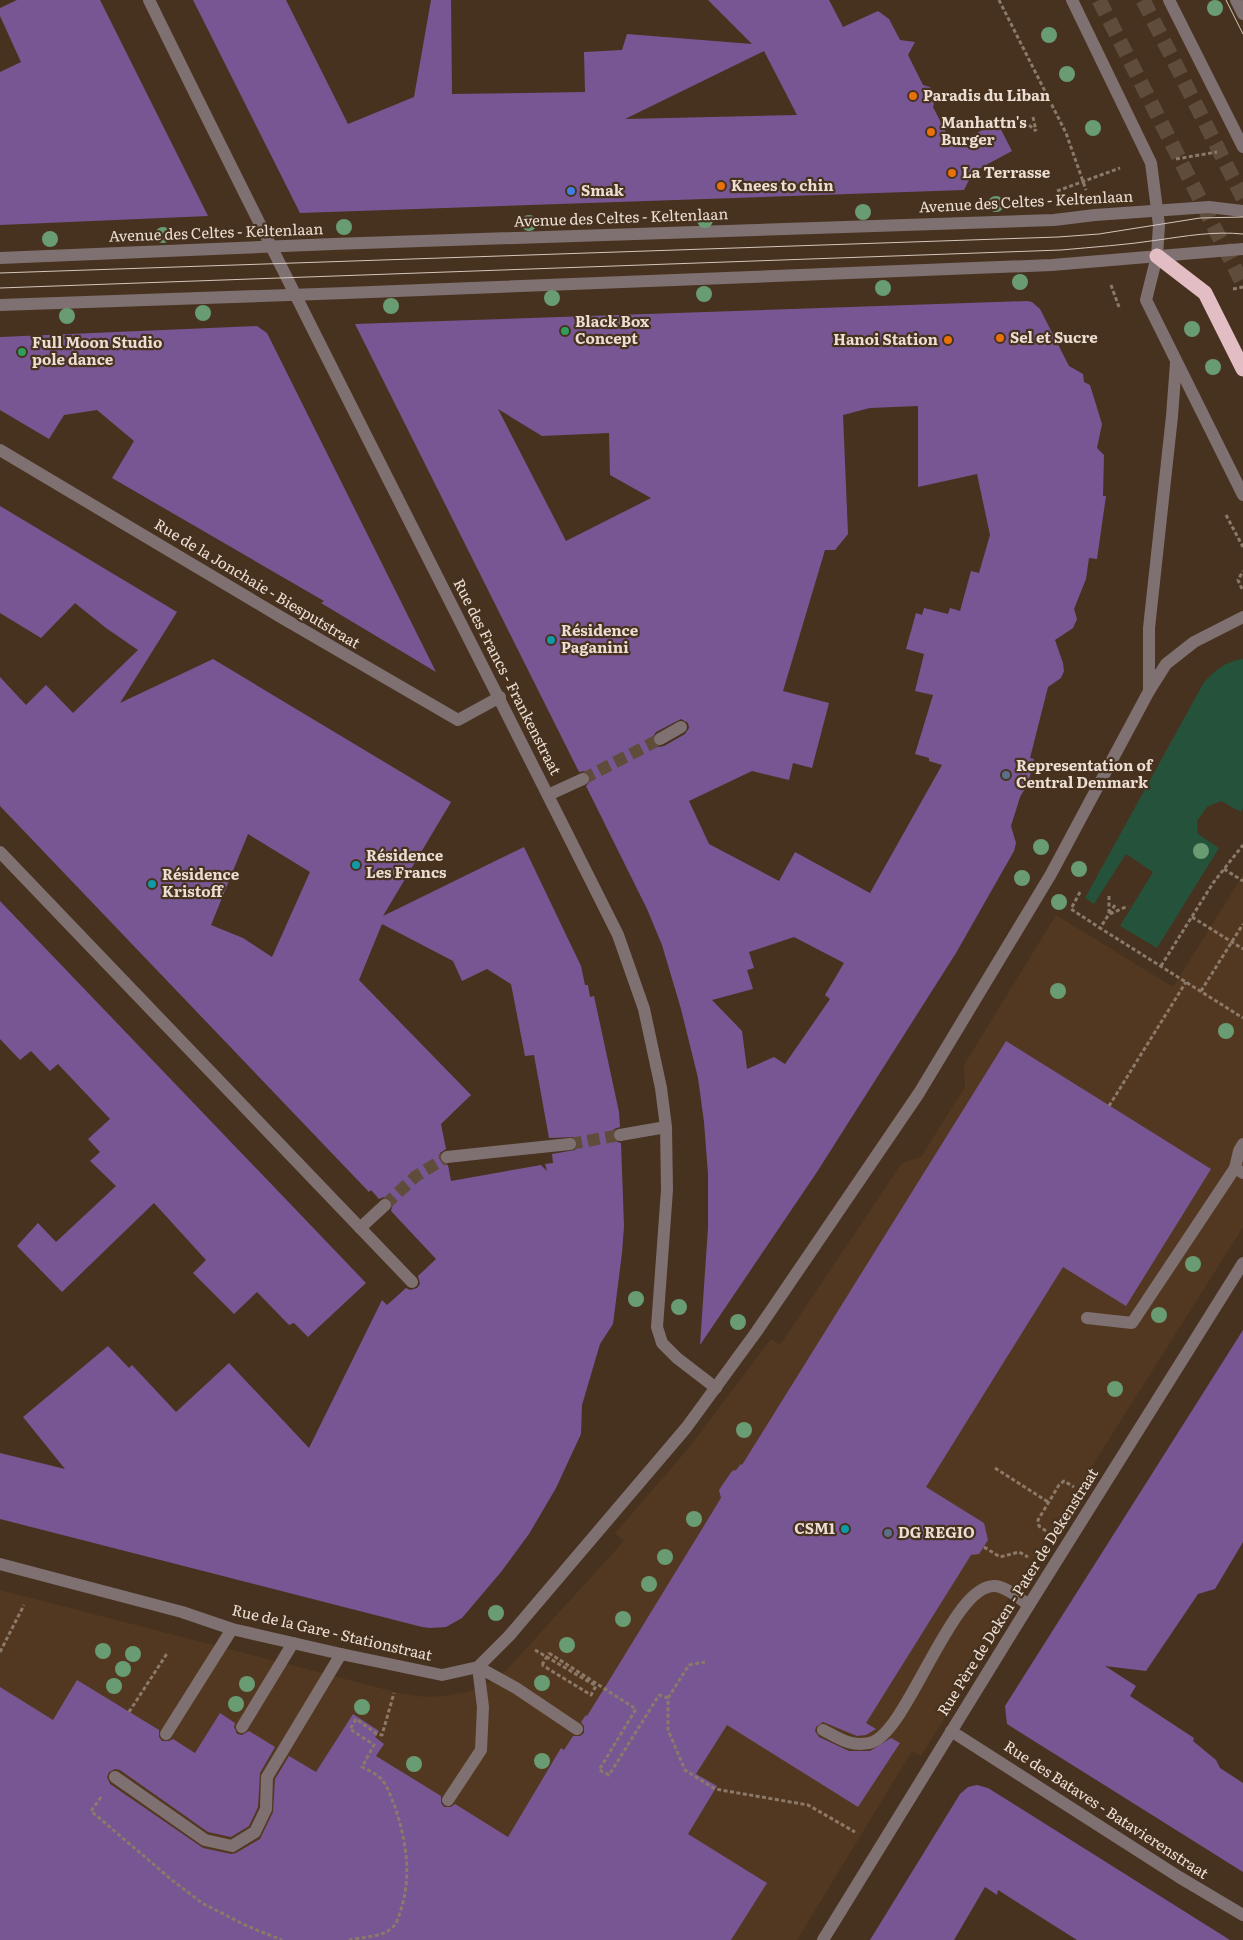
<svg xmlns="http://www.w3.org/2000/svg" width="1243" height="1940" viewBox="0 0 1243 1940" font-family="Literata,serif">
<rect width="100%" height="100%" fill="#47321f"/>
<!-- built -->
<polygon fill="#533821" points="1243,875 1243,1227 962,1672 969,1679 921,1756 912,1751 797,1940 0,1940 0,1590 403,1694 425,1697 444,1696 467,1692 489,1683 504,1673 624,1541 615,1533 688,1449 771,1339 780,1345 902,1163 921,1157 965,1087 964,1065 1056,915 1173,987"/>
<!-- green -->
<path fill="#25523a" d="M1243,659V808L1241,812L1221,801L1207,807L1197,821L1198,834L1219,848L1157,948L1120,926L1153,872L1126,854L1094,904L1085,898L1203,684C1213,671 1226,661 1243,659Z"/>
<!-- building -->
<g fill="#785694" fill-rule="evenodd">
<polygon points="17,0 100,0 208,216 0,225 0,72 21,62 0,16 0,8"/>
<path d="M193,0H286L348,124L414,97L431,0H451L452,94L585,92L584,52L622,50L627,34L752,44L708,0H829L843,27L878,11L889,19L900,40L915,42L908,55L923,85L930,87L935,99L933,107L953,146L997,122L1012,151L973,172L964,190L300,213ZM764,51L797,115L625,119L760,53Z"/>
<path d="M1027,301L1032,302L1040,309L1069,366L1083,374L1084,382L1090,385L1102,424L1097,448L1104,455L1103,496H1106L1097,559L1089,558L1086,579L1074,609L1077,619L1073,628L1055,640L1063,663L1064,671L1061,678L1048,687L1030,758L1034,759L1030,776L1026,787L1020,797L1011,826L1016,843L1014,851L956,953L883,1068L817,1172L700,1345L708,1228V1174L704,1122L698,1078L681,1009L662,945L647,909L586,786L591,780L590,775L584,771L579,772L355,324ZM918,406V487L977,474L990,535L979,573L971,571L960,611L950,608L948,614L924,608L922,615L916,613L906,649L924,654L915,691L933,695L915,754L929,758V761L942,765L870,893L795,852L779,881L709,844L689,801L752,771L789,780L793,763L812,768L829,703L783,691L825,550H835L848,534L843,415L870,408ZM498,409L542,436L609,433L610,475L651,498L566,541ZM681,719L688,723L689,728L685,734L664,746L659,747L653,743L652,738L656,732ZM794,937L844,963L825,995L830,999L785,1064L774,1057L747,1069L742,1031L712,1000L753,989L747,970L754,968L749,952Z"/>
<polygon points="257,326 267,333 436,672 321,603 324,601 112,478 134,441 97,410 64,415 49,439 0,410 0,337"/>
<path d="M0,506L177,612L120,703L213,659L451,802L383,916L524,847L581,966L585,985H588L590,997L594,996L619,1112L620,1127L614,1129L612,1136L614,1141L621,1143L624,1226L622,1253L613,1324L600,1344L582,1405L581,1434L556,1488L529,1534L501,1572L462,1618L446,1627L430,1628L422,1627L0,1519V1453L65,1469L23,1417L108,1346L129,1368L132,1365L176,1412L229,1363L309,1448L382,1300L387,1305L406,1288L410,1290L417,1288L420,1284L418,1276L436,1259L391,1211L393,1204L391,1199L384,1197L379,1199L371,1190L369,1192L0,806V677L26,705L46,685L73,713L138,650L106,628L75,603L41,638L0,613ZM248,834L310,872L272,957L243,938L211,925ZM382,924L453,961L462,981L487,969L511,984L525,1056L534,1055L549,1138L574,1137L578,1143L575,1150L552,1154L553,1163L545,1164L547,1171L541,1165L451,1181L448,1165L443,1164L439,1158L440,1153L446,1149L441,1124L471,1095L359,980Z"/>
<polygon points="0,901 366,1283 308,1337 294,1323 289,1325 257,1292 234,1314 193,1273 206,1260 154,1203 62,1292 17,1246 38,1223 56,1242 116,1186 90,1161 100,1152 88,1139 110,1119 58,1064 50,1071 31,1051 20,1060 0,1039"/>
<polygon points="1006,1041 1211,1169 1126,1306 1063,1267 926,1487 984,1523 988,1540 979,1554 971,1555 866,1723 876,1729 866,1735 857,1736 823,1722 816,1727 815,1731 819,1737 849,1751 870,1751 891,1738 900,1743 858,1807 727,1725 696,1774 717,1786 688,1834 767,1883 731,1940 0,1940 0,1687 53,1720 77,1680 159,1730 159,1737 162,1741 169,1741 173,1739 195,1753 220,1713 235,1723 234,1727 237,1734 242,1735 249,1731 275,1747 260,1773 258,1807 249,1826 231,1837 208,1832 120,1770 115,1769 109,1772 107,1777 110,1784 203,1848 231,1854 236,1853 260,1839 273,1812 275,1779 289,1756 316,1772 353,1714 379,1731 375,1737 384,1744 376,1756 441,1796 441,1803 444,1807 451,1807 455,1804 508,1837 561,1748 564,1750 573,1736 580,1736 584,1733 584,1726 581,1722 586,1715 587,1716 610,1679 721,1498 719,1490 732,1471 736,1470 741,1464 742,1465"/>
<polygon points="1243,1330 1243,1542 1215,1589 1198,1594 1146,1671 1105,1666 1136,1686 1130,1696 1194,1738 1193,1741 1216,1760 1220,1768 1243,1783 1243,1872 1007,1724 1005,1706"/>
<polygon points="977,1785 988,1788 1230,1940 1077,1940 998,1890 997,1895 985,1887 954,1940 870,1940 960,1794 968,1787"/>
</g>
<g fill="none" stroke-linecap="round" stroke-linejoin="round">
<!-- minor-tunnel -->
<g stroke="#604c3a" stroke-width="12" stroke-dasharray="12 6" stroke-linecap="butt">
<polyline points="583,779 660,739"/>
<polyline points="570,1144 620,1135"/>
<polyline points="385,1205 416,1176 447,1157"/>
</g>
<!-- highway-tunnel -->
<g stroke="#604c3a" stroke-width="15" stroke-dasharray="15 8" stroke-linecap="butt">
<polyline points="1099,0 1243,284"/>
<polyline points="1143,0 1243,198"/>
</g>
<!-- path -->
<g stroke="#8b7969" stroke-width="3" stroke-dasharray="4 2.5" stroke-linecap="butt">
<polyline points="999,0 1066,133 1086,190"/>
<polyline points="1033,117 1036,131"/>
<polyline points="1024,121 1036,131"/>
<polyline points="1176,159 1217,152"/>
<polyline points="1057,191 1120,168"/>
<polyline points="1111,285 1119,307"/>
<polyline points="1233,289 1243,287"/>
<polyline points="1226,515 1243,547"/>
<polyline points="1242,589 1238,580 1243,571"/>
<polyline points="1224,869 1243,881"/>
<polyline points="1080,892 1071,909 1100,928"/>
<polyline points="1109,896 1109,913"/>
<polyline points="1115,905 1100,928 1243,1018"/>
<polyline points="1110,914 1128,906"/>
<polyline points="1192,917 1243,949"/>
<polyline points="1161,966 1213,883 1243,845"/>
<polyline points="1201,991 1243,924"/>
<polyline points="1109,1106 1186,982"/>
<polyline points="995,1468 1048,1502"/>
<polyline points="1046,1531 1039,1526 1038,1520 1059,1485 1064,1481 1074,1487"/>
<polyline points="984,1547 1000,1557 1019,1552 1028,1557"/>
<polyline points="535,1650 596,1686 591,1695 542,1665"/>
<polyline points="0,1652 24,1605"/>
<polyline points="549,1653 636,1709 599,1770 609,1775 659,1695 668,1698 668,1730 685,1770 715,1789 808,1805 855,1832"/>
<polyline points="668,1698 689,1665 705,1662"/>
<polyline points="129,1712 168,1652"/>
<polyline points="101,1797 91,1811 172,1880 202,1903 247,1926 282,1940"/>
<path d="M349,1940C362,1937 384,1937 393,1927C398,1922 399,1915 401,1909C412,1875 406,1840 395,1807C391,1798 388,1786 381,1779C377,1774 368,1770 362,1767L374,1745L350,1729L356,1719L377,1734L382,1735L394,1693"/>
</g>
<!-- minor -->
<g stroke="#7f7072" stroke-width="12">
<path d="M149,0C302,313 462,623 618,935L644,1009L661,1088L666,1127L667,1190L657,1327L662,1343L677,1358L716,1388"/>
<polyline points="1072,0 1151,163 1159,225 1157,256 1146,300 1243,495"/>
<polyline points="1169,0 1243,147"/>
<polyline points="1236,0 1243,14"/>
<polyline points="0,258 333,244 1054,220 1095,215 1209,207 1243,211"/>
<polyline points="0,305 346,293 1052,265 1243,249"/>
<polyline points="0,450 279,616 458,720 500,697"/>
<polyline points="1149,691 1149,628 1172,416 1176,363"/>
<polyline points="660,739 681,727"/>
<polyline points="548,795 583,779"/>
<polyline points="0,852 412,1282"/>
<polyline points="620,1135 666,1127"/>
<polyline points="1243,1144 1239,1151 1235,1168 1243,1173"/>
<polyline points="447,1157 570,1144"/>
<polyline points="360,1228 385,1205"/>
<polyline points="1087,1318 1132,1323 1235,1168"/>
<polyline points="0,1564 182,1612 232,1629 341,1654 442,1675 478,1667 509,1636 686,1428 757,1331 919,1093 1051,874 1149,691 1166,664 1194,642 1243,617"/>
<polyline points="478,1667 516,1688 577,1729"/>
<polyline points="242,1727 293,1643"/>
<path d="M823,1730C839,1738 850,1747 869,1743C908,1737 954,1572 1000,1587C1010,1590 1020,1599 1029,1605"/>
<polyline points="951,1731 1179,1877 1243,1915"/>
<polyline points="166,1734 232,1629"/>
<polyline points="115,1777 205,1840 232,1846 255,1832 266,1809 267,1777 341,1654"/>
<polyline points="448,1800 481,1750 483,1707 478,1667"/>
<polyline points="823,1940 1029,1605 1243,1263"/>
</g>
<!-- highway -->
<polyline stroke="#e2bdc3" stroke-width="15" points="1157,256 1205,293 1243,369"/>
<!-- tram -->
<g stroke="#d5c6ba" stroke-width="1">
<polyline points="1226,0 1243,34"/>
<polyline points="0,273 1058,237 1099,234 1200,218 1243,217"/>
<path d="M0,288L1061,250C1093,247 1126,245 1158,240C1186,236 1214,231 1243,234"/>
</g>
<!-- path-bridge -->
<polyline stroke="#8b7969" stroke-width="3" stroke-dasharray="4 2.5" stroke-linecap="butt" points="542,1665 549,1653"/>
</g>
<!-- trees -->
<g fill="#699c72">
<circle cx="1215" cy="8" r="8"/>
<circle cx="1049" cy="35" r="8"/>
<circle cx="1067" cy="74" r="8"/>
<circle cx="1093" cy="128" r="8"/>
<circle cx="996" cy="204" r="8"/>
<circle cx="863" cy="212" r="8"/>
<circle cx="705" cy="220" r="8"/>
<circle cx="529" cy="223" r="8"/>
<circle cx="344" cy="227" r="8"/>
<circle cx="163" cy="235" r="8"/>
<circle cx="50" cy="239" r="8"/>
<circle cx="1020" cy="282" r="8"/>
<circle cx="883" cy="288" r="8"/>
<circle cx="704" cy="294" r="8"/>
<circle cx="552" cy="298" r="8"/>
<circle cx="391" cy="306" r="8"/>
<circle cx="203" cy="313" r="8"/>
<circle cx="67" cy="316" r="8"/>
<circle cx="1192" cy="329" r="8"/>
<circle cx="1213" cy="367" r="8"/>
<circle cx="1041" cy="847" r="8"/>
<circle cx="1201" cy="851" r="8"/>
<circle cx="1079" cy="869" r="8"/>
<circle cx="1022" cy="878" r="8"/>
<circle cx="1059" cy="902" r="8"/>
<circle cx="1058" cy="991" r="8"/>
<circle cx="1226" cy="1031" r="8"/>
<circle cx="1193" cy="1264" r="8"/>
<circle cx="636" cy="1299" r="8"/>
<circle cx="679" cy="1307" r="8"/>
<circle cx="1159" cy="1315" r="8"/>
<circle cx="738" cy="1322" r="8"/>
<circle cx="1115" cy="1389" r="8"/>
<circle cx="744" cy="1430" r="8"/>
<circle cx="694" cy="1519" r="8"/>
<circle cx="665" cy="1557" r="8"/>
<circle cx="649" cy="1584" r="8"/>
<circle cx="496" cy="1613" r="8"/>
<circle cx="623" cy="1619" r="8"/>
<circle cx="567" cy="1645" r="8"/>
<circle cx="103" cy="1651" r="8"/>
<circle cx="133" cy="1654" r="8"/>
<circle cx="123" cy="1669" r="8"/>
<circle cx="542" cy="1683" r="8"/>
<circle cx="247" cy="1684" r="8"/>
<circle cx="114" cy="1686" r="8"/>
<circle cx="236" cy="1704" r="8"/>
<circle cx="362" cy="1707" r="8"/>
<circle cx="542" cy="1761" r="8"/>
<circle cx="414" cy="1764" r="8"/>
</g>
<!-- markers -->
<g fill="#e8710a" stroke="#47321f" stroke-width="2">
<circle cx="913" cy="96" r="5"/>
<circle cx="931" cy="132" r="5"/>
<circle cx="952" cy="173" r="5"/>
<circle cx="721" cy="186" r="5"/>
<circle cx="1000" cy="338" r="5"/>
<circle cx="948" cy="340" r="5"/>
</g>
<circle fill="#3f7fe0" stroke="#47321f" stroke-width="2" cx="571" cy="191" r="5"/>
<g fill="#2e9e5b" stroke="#47321f" stroke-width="2">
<circle cx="565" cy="331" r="5"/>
<circle cx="22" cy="352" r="5"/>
</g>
<g fill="#0f9aa8" stroke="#47321f" stroke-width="2">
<circle cx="551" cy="640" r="5"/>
<circle cx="356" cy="865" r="5"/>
<circle cx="152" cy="884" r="5"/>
<circle cx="845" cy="1529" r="5"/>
</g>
<g fill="#5c6f8a" stroke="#47321f" stroke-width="2">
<circle cx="1006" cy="775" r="5"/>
<circle cx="888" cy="1533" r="5"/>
</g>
<g text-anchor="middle" stroke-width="4.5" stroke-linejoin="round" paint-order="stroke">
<!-- poi labels -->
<g font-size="15" font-weight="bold" fill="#ecded3" stroke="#47321f" text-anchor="start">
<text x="923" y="101">Paradis du Liban</text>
<text x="941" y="128">Manhattn's<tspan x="941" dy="17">Burger</tspan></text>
<text x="962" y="178">La Terrasse</text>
<text x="731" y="191">Knees to chin</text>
<text x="581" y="196">Smak</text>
<text x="575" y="327">Black Box<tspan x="575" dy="17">Concept</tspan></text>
<text x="1010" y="343">Sel et Sucre</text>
<text x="938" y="345" text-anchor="end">Hanoi Station</text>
<text x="32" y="348">Full Moon Studio<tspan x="32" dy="17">pole dance</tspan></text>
<text x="561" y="636">Résidence<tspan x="561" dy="17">Paganini</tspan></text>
<text x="1016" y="771">Representation of<tspan x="1016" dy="17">Central Denmark</tspan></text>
<text x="366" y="861">Résidence<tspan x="366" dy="17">Les Francs</tspan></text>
<text x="162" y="880">Résidence<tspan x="162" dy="17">Kristoff</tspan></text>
<text x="835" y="1534" text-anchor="end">CSM1</text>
<text x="898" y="1538">DG REGIO</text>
</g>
<!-- street labels -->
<g font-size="15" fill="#ecded3" stroke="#47321f">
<text transform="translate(1026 202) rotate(-3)" y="5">Avenue des Celtes - Keltenlaan</text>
<text transform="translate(621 218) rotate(-2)" y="5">Avenue des Celtes - Keltenlaan</text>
<text transform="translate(216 233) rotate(-2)" y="5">Avenue des Celtes - Keltenlaan</text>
<text transform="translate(257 584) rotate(31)" y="5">Rue de la Jonchaie - Biesputstraat</text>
<text transform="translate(507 677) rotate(63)" y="5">Rue des Francs - Frankenstraat</text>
<text transform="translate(1018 1592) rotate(-58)" y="5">Rue Père de Deken - Pater de Dekenstraat</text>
<text transform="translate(332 1633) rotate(13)" y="5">Rue de la Gare - Stationstraat</text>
<text transform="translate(1106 1810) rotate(33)" y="5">Rue des Bataves - Batavierenstraat</text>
</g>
</g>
</svg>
